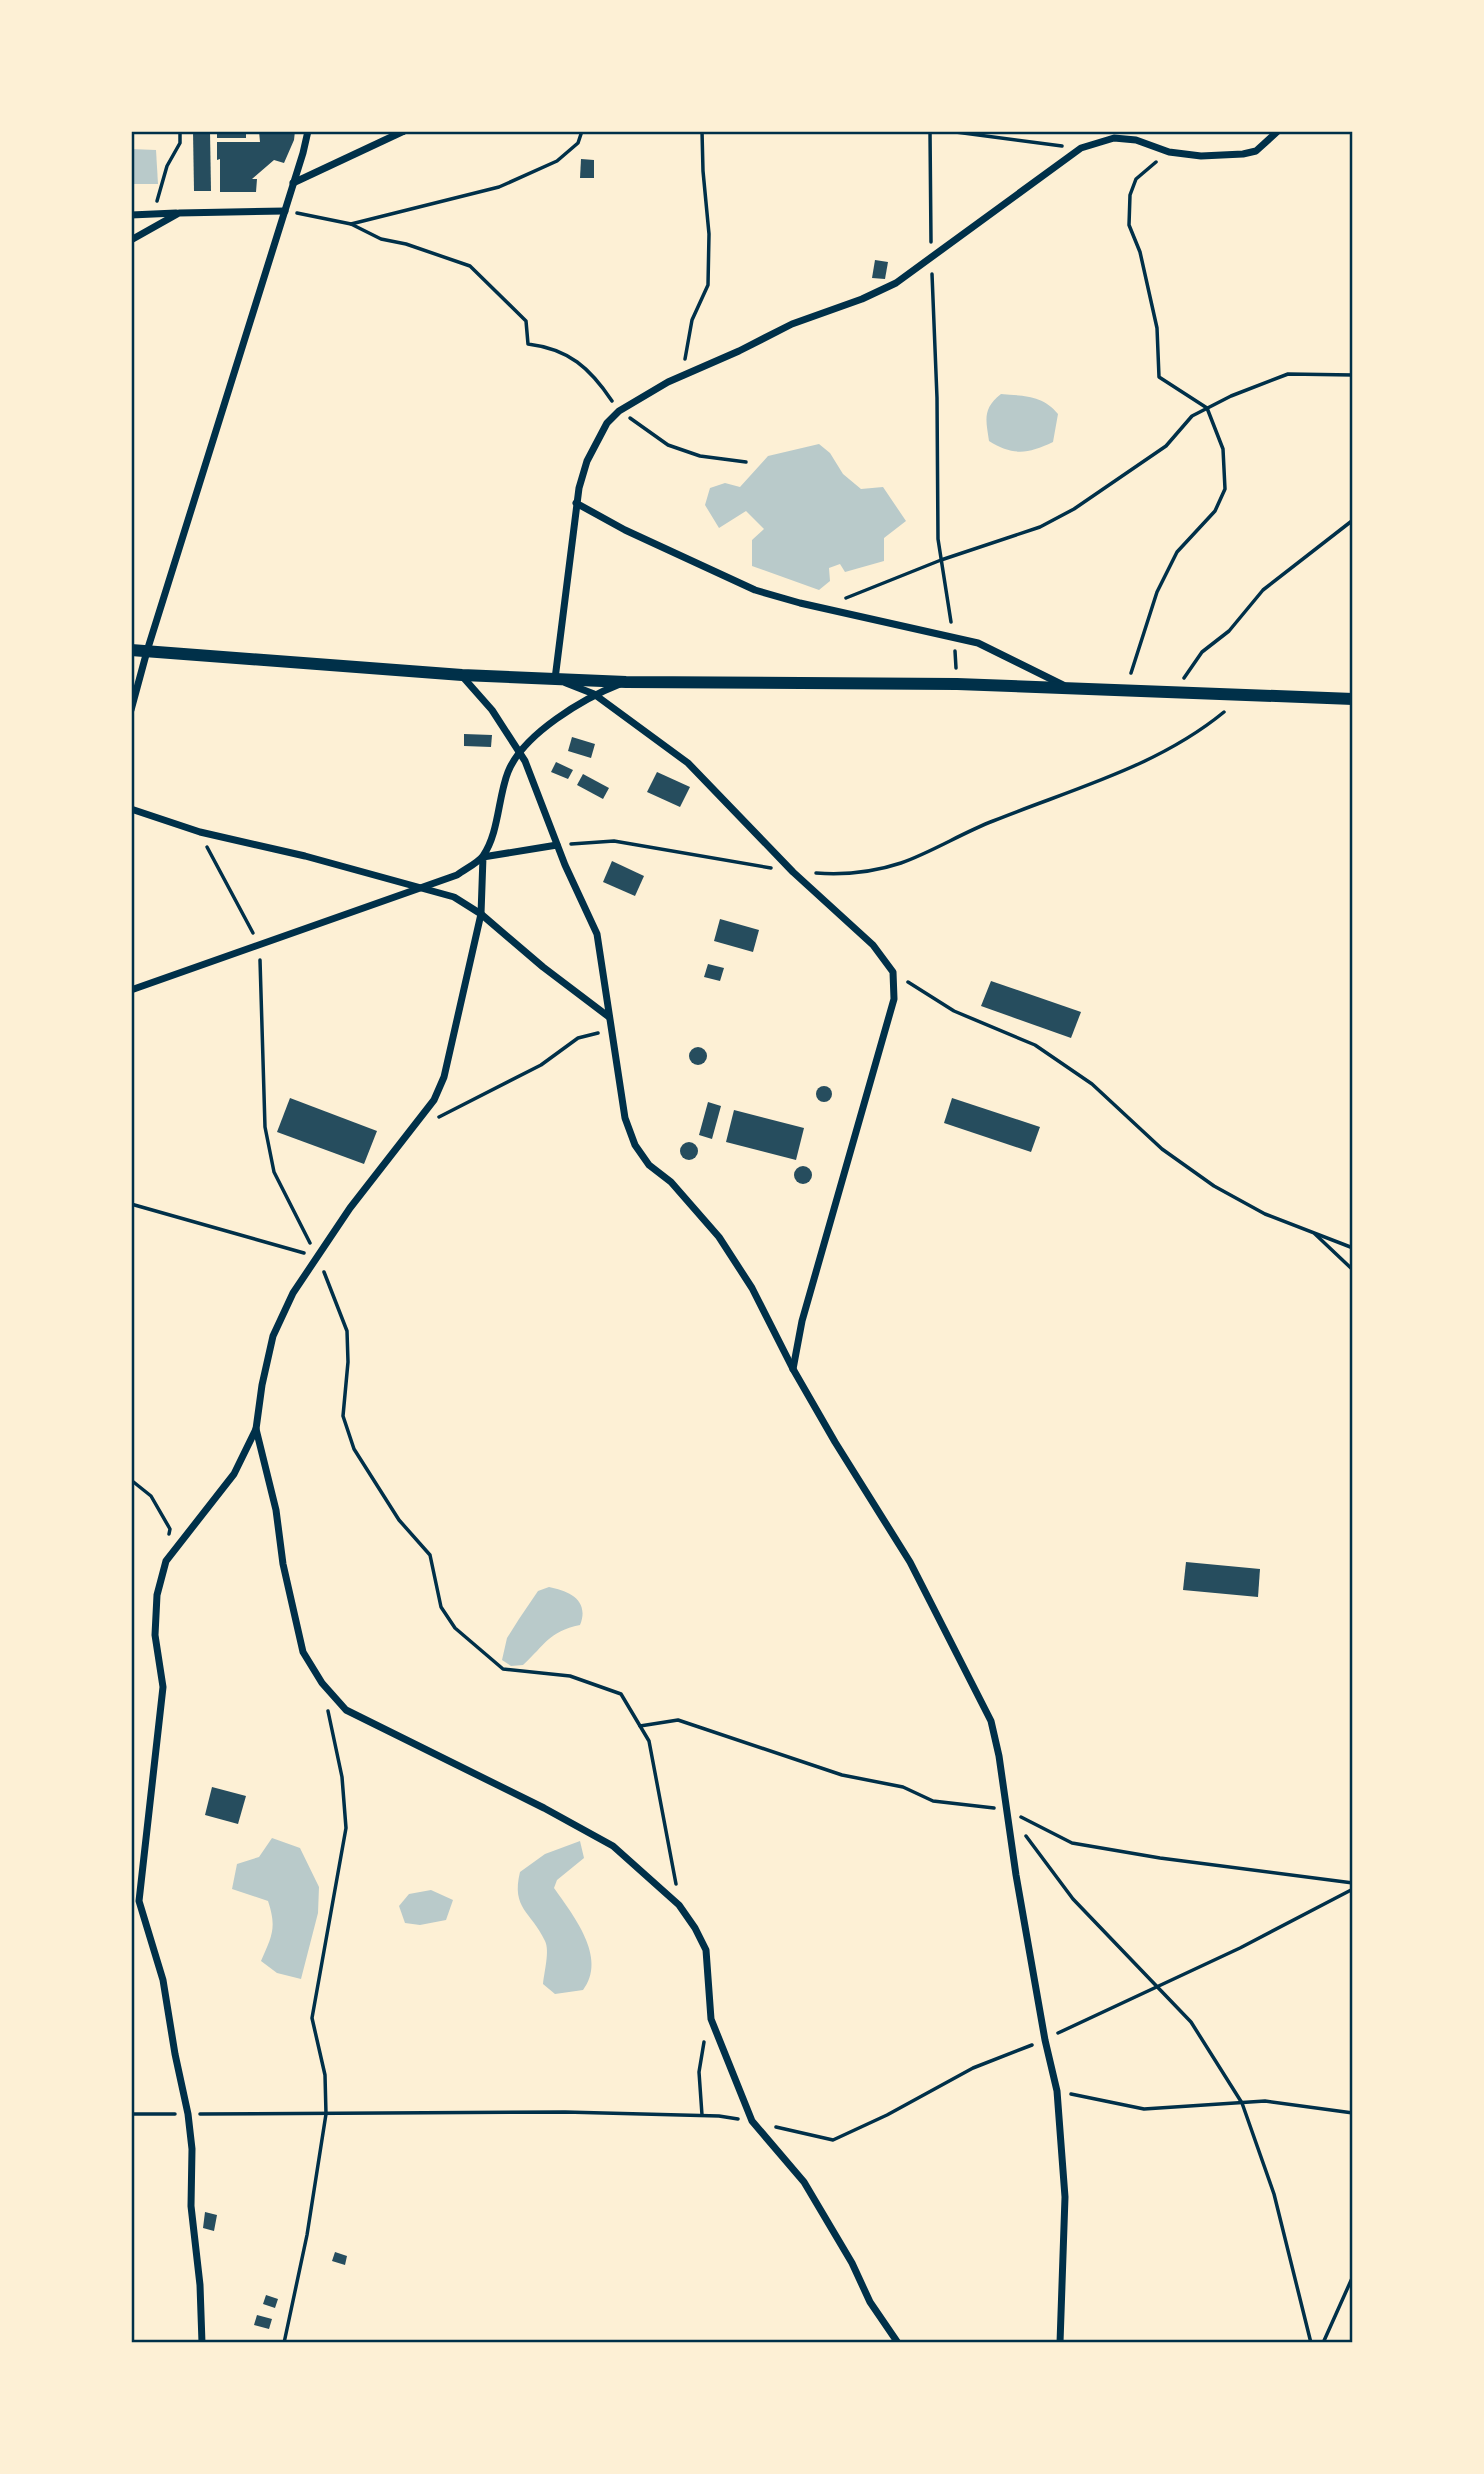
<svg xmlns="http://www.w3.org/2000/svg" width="1484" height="2474" viewBox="0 0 1484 2474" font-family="'Sofia Sans Condensed',sans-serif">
<rect width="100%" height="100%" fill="#fdf0d5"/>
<!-- green -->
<g fill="#b9caca">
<polygon points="131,149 156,150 158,184 131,184"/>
<path d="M1001,394C1024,396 1043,395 1058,414L1053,442C1028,454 1013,456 989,441C986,420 982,409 1001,394Z"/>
<polygon points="819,444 830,453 843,474 861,489 883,487 906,521 884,538 884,561 845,572 840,564 829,568 830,581 819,590 752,566 752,540 764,529 746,511 719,528 705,505 710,488 725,483 740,487 768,456"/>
<path d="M549,1587C569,1591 590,1600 580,1625C548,1632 546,1644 523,1665L511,1666L502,1660L507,1638L519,1619L538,1591Z"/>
<path d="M272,1838L300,1848L319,1887L318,1913L301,1979L277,1973L261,1961C272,1936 277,1928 268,1901L232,1889L237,1864L259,1857Z"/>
<path d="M580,1841L584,1858L557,1880L554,1888C573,1915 608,1958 583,1990L555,1994L543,1984C544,1972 550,1951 545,1941C531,1911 511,1909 520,1872L545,1854Z"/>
<polygon points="431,1890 453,1900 446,1920 420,1925 405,1923 399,1906 409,1894"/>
</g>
<!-- building -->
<g fill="#264d5e">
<polygon points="193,131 210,131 211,191 194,191"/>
<rect x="217" y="131" width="29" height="7"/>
<polygon points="259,131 295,131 294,140 284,163 274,160 252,179 257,179 256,192 220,192 220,159 217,160 217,142 260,142"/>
<polygon points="581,159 594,160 594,178 580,178"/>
<polygon points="875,260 888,262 885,279 872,278"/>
<polygon points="464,734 492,735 491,747 464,746"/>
<polygon points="572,737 595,744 591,758 568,751"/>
<polygon points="556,762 573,770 568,779 551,772"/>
<polygon points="657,772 690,787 680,807 647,792"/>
<polygon points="583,774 609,788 603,799 577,785"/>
<polygon points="612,861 644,876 635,896 603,882"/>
<polygon points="720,919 759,930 753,952 714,941"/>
<polygon points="708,964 724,968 720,981 704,977"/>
<polygon points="991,981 1081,1012 1071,1038 981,1006"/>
<circle cx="698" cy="1056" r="9"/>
<circle cx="824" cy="1094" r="8"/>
<polygon points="290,1098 377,1131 364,1164 277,1132"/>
<polygon points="952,1098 1040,1127 1031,1152 944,1123"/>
<polygon points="708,1102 721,1106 712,1139 699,1135"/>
<polygon points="734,1110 804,1128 796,1160 726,1142"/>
<circle cx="689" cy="1151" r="9"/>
<circle cx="803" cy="1175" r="9"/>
<polygon points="1186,1562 1260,1569 1258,1597 1183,1590"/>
<polygon points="212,1787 246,1796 238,1824 205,1815"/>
<polygon points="205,2212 217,2215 214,2231 203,2228"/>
<polygon points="335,2252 347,2256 345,2265 332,2261"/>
<polygon points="266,2295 278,2299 275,2308 263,2304"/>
<polygon points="257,2315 272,2319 269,2329 254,2325"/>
</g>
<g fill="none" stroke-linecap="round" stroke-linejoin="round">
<!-- path -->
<g stroke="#003049" stroke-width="3.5">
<polyline points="930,131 931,242"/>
<polyline points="948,131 1062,146"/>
<polyline points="157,201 167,166 180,143 180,131"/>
<polyline points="297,213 351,224 499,187 557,161 578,143 582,131"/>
<path d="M351,224L381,239L406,244L470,266L526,321L528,344C569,349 590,368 612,401"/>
<polyline points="932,274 937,398 938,539 951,622"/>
<polyline points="685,359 692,320 708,285 709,234 703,171 702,131"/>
<polyline points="630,418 668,445 700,456 746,462"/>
<polyline points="846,598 941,560 1040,527 1074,509 1166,446 1192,416 1231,396 1288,374 1353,375"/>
<polyline points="955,651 956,668"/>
<polyline points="1131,673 1157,592 1177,552 1215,511 1225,489 1223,449 1207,408 1159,377 1157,328 1140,252 1129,225 1130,195 1136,179 1156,162"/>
<polyline points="1184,678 1202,652 1229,631 1263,590 1353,520"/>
<polyline points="571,844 614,841 771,868"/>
<polyline points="207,847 253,933"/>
<path d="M816,873C844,875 874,872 901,863C932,852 962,833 993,821C1072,789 1157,767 1224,712"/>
<polyline points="260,960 265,1127 274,1172 310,1243"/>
<polyline points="908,982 954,1011 1035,1045 1092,1084 1162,1149 1214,1186 1265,1214 1353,1248"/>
<polyline points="439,1117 541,1065 578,1038 598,1033"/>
<polyline points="131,1204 304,1253"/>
<polyline points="1315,1234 1353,1270"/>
<polyline points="324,1272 347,1331 348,1362 343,1416 354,1449 399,1520 430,1555 441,1607 455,1628 503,1669 570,1676 621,1694 649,1741 676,1884"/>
<polyline points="131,1480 151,1496 170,1529 169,1534"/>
<polyline points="640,1726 678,1720 842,1775 903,1787 933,1801 994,1808"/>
<polyline points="1021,1817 1072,1843 1160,1858 1353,1883"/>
<polyline points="1026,1836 1073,1899 1191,2022 1242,2103 1274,2194 1311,2343"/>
<polyline points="1058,2033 1240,1948 1353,1889"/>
<polyline points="1071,2094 1144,2109 1265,2101 1353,2113"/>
<polyline points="131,2114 175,2114"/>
<polyline points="200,2114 565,2112 719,2116 738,2119"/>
<polyline points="702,2115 699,2072 704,2042"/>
<polyline points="776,2127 833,2140 887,2115 973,2068 1032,2045"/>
<polyline points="284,2343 307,2235 326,2114 325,2075 312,2018 346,1828 342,1777 328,1711"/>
<polyline points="1323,2343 1353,2276"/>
</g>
<!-- minor -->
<g stroke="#003049" stroke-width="7">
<polyline points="293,183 404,131"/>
<polyline points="131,215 176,213"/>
<polyline points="131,240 179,213 285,211"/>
<polyline points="576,503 625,530 755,590 800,603 978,643 1063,685"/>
<polyline points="462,676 492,710 525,761 565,865 597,934 625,1118 635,1145 649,1165 671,1182 719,1237 752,1288 793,1369 835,1442 910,1562 991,1721 999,1756 1016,1875 1045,2040 1057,2091 1065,2197 1060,2343"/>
<polyline points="555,679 579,488 587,461 607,423 619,411 668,382 739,351 792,324 862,299 896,283 1081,148 1114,138 1136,140 1169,152 1201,156 1243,154 1256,151 1278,131"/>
<polyline points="566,683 594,694 688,763 793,872 873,945 893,972 894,999 802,1321 793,1369"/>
<polyline points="131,710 147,651 303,153 308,131"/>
<polyline points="131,809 200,832 305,856 454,897 481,914 543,967 609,1017"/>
<path d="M131,990L457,875C465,869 478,863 483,856C499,833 498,797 508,772C523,734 584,698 620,684"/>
<polyline points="256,1429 276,1510 283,1564 303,1652 322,1683 346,1710 544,1808 613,1846 679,1905 695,1928 706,1950 711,2019 752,2121 804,2182 852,2263 870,2302 898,2343"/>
<polyline points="202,2343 200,2285 191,2206 192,2149 188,2114 175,2054 163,1980 139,1901 163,1687 155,1635 157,1595 166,1561 234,1474 256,1429 262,1385 273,1336 293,1293 350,1208 434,1100 444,1077 481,914 483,857 557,845"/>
</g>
<!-- secondary -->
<polyline stroke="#003049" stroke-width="12" points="131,650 462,675 626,682 957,684 1353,699"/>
</g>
<!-- border -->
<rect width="1484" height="2474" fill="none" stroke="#fdf0d5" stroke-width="266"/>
<rect x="133" y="133" width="1218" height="2208" fill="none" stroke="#003049" stroke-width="2.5"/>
</svg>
